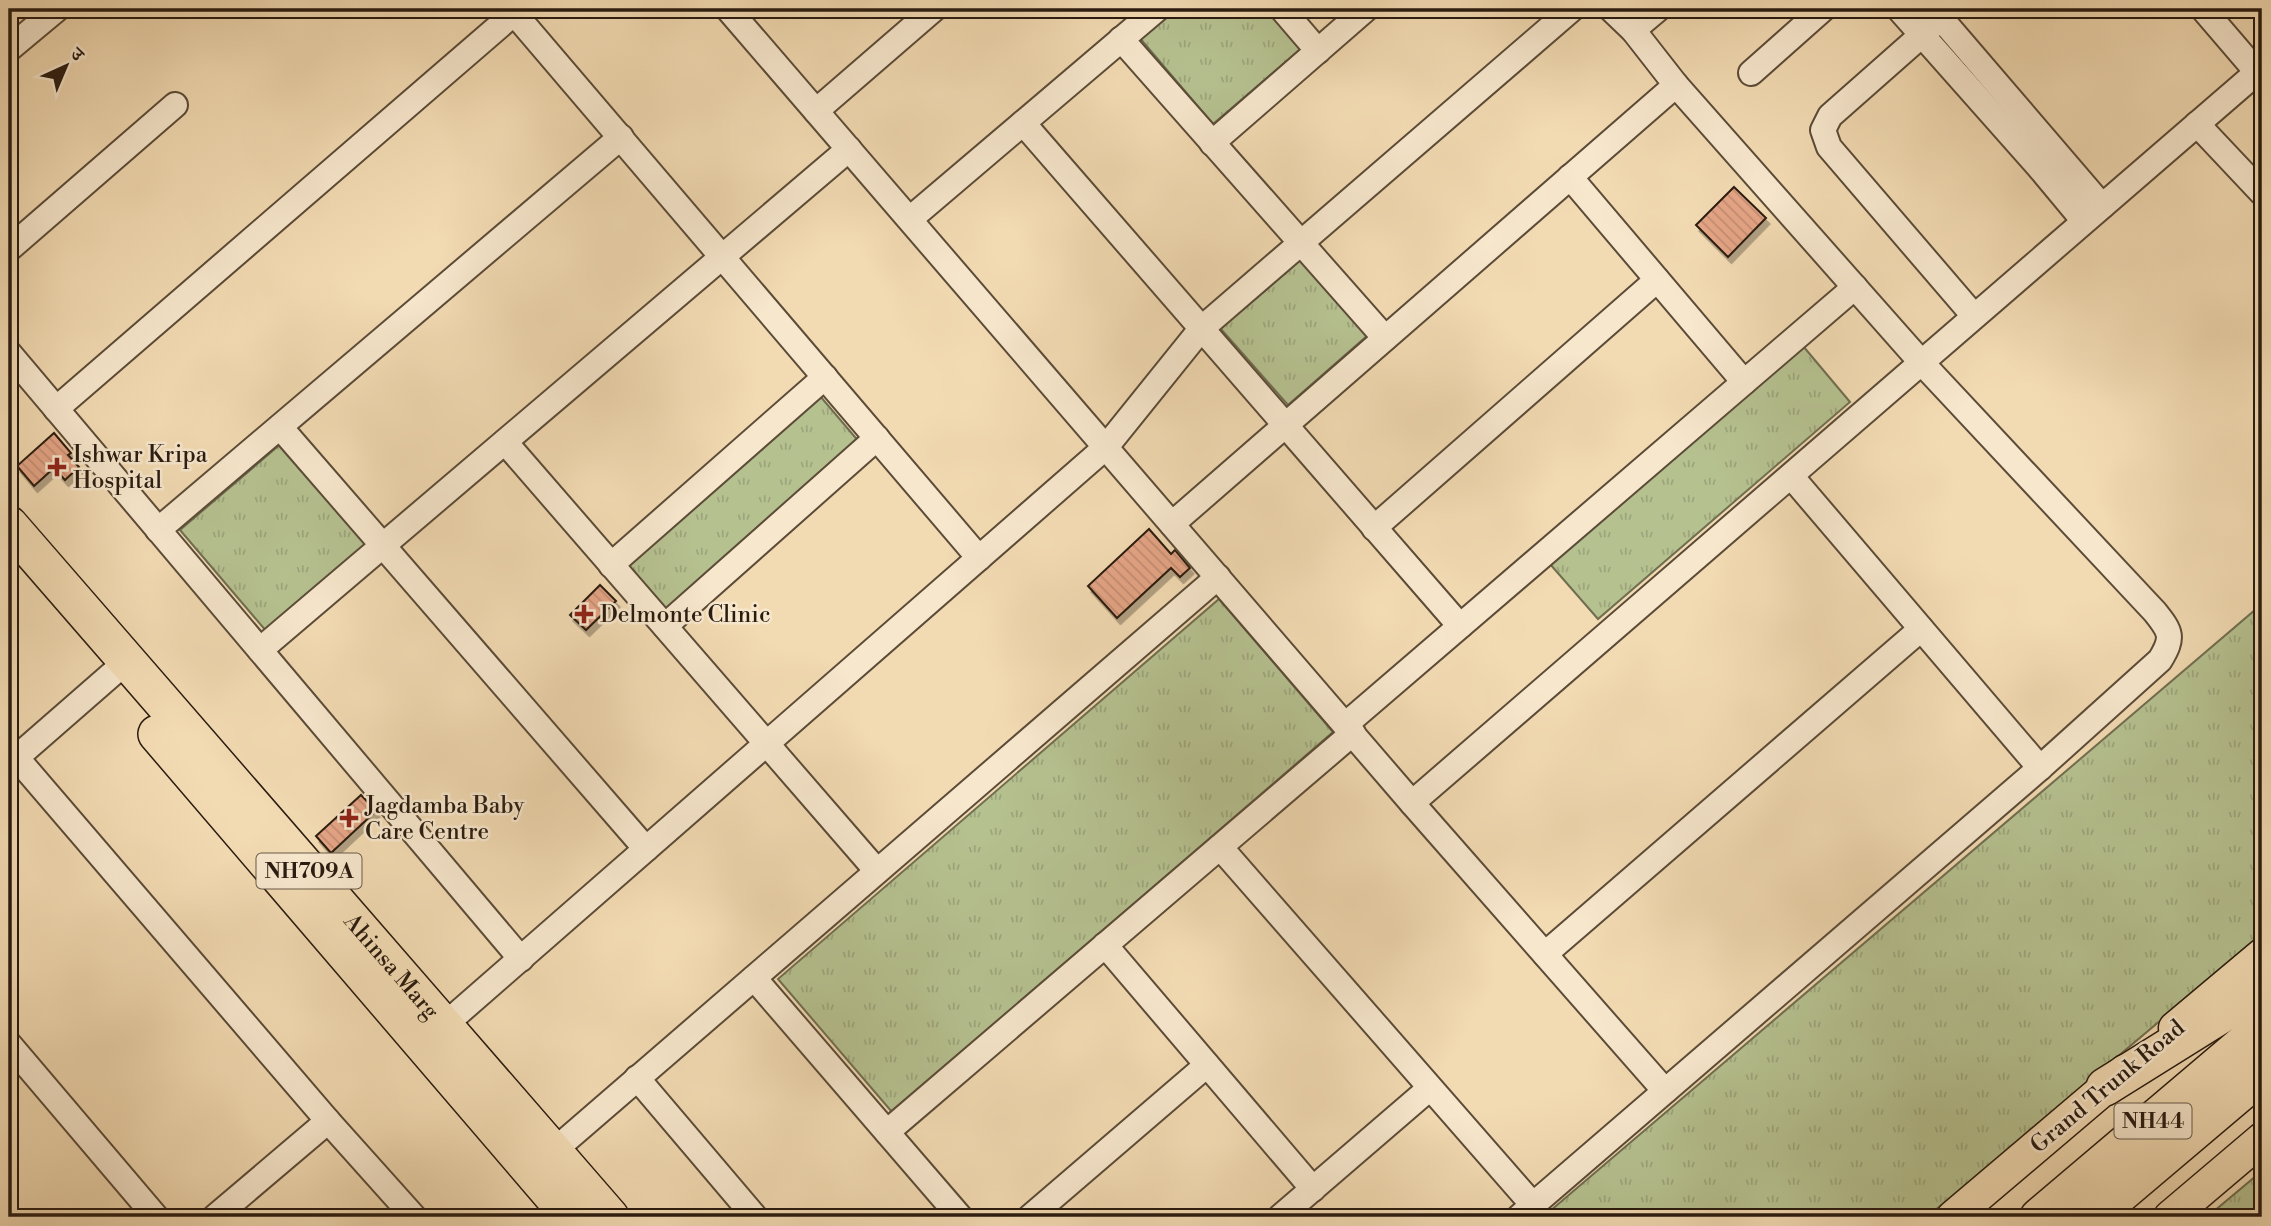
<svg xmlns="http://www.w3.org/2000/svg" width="2271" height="1226" viewBox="0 0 2271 1226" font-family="'Libre Bodoni','Noto Serif Devanagari',serif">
<defs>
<pattern id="park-tufts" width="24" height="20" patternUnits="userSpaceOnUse" patternTransform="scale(1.75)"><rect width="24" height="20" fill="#b6c190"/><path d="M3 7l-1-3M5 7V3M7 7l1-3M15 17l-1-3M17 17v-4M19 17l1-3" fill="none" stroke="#9ca57b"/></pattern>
<pattern id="building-back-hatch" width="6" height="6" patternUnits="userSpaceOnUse" patternTransform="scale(1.75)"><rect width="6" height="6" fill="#e5a586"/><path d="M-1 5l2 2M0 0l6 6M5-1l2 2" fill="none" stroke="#c48d73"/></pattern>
<filter id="shadow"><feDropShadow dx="3.5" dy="6" stdDeviation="0" flood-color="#0004"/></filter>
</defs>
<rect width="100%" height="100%" fill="#f2dab2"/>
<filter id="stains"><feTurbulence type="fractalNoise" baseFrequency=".00286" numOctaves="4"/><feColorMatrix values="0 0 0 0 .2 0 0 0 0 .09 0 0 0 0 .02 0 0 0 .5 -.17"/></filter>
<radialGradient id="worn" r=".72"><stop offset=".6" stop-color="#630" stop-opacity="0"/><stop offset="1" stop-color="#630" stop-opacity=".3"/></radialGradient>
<!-- park -->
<g fill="url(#park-tufts)" stroke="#706e50" stroke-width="2">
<polygon points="1171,9 1270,9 1303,47 1213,124 1138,36"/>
<polygon points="1300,258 1368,335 1288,405 1220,328"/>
<polygon points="1803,346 1850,402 1598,619 1550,564"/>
<polygon points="820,396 860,443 664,613 623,566"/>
<polygon points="283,442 370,544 267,632 180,530"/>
<polygon points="1219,599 1333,732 892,1112 778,979"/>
<polygon points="2262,604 2262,935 1927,1217 1543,1217"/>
<polygon points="2262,1171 2262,1217 2207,1217"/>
</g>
<!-- building -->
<g fill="url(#building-back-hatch)" stroke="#291b10" stroke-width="2" filter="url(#shadow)">
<polygon points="1734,187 1766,218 1728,257 1696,225"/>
<polygon points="54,433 71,453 68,455 79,467 65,480 54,468 34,486 17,466"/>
<polygon points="1149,529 1171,554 1175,550 1190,568 1180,577 1171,568 1117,618 1088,586"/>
<polygon points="600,585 616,601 586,630 570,615"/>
<polygon points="361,795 376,811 331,853 316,836"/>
</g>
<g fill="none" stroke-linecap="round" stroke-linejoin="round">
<defs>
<g id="minor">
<polyline points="728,9 1412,803 1665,1091"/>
<polyline points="1282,9 1318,51"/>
<polyline points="1899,9 2039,167 2084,221"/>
<polyline points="1933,9 2102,206"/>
<polyline points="2203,9 2257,72"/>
<polyline points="514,13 979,558"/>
<polyline points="1941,18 1830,116 1823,130 1829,147 1974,316"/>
<polyline points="1633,30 1658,9"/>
<polyline points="1121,39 1385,338"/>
<polyline points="9,49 57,9"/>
<polyline points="1751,73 1823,9"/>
<polyline points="816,111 934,9"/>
<polyline points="1023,123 1460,626"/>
<polyline points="2197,124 2262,193"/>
<polyline points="1212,143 1366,9"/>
<polyline points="1570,177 1744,382"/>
<polyline points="910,219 1157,9"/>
<polyline points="9,249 175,105"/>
<polyline points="9,353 521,959"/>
<polyline points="56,409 519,9"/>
<polyline points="280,427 646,849"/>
<polyline points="505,442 877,871"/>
<polyline points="1791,476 2040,768"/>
<polyline points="1172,524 1676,85"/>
<polyline points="1374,528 1657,280"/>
<polyline points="158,530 621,137"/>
<polyline points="611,565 825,377"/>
<polyline points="665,626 877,438"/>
<polyline points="260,650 849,149"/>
<polyline points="1345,725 1855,287"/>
<polyline points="9,749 328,1121 414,1217"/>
<polyline points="9,764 127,661"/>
<polyline points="1412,803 2262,68"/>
<polyline points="1220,847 1533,1205"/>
<polyline points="1105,945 1313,1189"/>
<polyline points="1545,954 1921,629"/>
<polyline points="754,978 960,1217"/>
<polyline points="433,1035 1106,447 1201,329 1572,9"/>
<polyline points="9,1044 156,1217"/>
<polyline points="637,1078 755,1217"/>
<polyline points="887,1132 1353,733"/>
<polyline points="542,1161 1218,577"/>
<polyline points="215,1217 328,1121"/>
<polyline points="1030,1217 1207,1065"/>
<polyline points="1280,1217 1430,1088"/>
<path d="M1519,1217L2040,768L2160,660C2174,637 2171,632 2155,612L1921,362L1676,85L1633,30L1611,9"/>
</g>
<g id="major">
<polyline points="2175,1028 2262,955"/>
<polyline points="1953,1217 2125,1071"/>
<polyline points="2170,1217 2262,1139"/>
</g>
<g id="highway">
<path id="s1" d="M9,525L610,1217"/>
<polyline points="157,734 571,1217"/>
<polyline points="2105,1087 2262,989"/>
<polyline points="2039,1217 2262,1028"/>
<polyline points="2093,1217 2262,1074"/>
</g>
</defs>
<!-- minor casing -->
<use href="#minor" stroke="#5b4b38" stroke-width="28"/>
<!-- major casing -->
<use href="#major" stroke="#291b10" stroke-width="35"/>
<!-- highway casing -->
<use href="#highway" stroke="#291b10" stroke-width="40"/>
<!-- minor -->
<use href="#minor" stroke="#f7e7cd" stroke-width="24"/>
<!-- major -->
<use href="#major" stroke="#f2dab2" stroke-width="32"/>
<!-- highway -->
<use href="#highway" stroke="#f2dab2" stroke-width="37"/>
</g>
<!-- markers -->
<g fill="#8f2418" stroke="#f7e7cd" stroke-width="2.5">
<path d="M53.5 456.5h7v7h7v7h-7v7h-7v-7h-7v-7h7z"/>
<path d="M580.5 603.5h7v7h7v7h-7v7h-7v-7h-7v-7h7z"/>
<path d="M345.5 807.5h7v7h7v7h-7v7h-7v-7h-7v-7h7z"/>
</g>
<g text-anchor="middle" stroke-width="5" stroke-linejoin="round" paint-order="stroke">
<!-- shield labels -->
<g fill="#f7e7cd" stroke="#675849" stroke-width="2">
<rect x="256.5" y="853.5" width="105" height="35" rx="5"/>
<rect x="2114.5" y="1103.5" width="77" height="35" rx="5"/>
</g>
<g font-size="21" font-weight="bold" fill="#291b10">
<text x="309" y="878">NH709A</text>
<text x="2153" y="1128">NH44</text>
</g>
<!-- poi labels -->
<g font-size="23" fill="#291b10" stroke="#f7e7cd" text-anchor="start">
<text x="73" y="462">Ishwar Kripa<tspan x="73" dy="26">Hospital</tspan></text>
<text x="600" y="622">Delmonte Clinic</text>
<text x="365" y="813">Jagdamba Baby<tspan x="365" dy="26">Care Centre</tspan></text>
</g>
<!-- street labels -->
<g font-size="23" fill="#291b10" stroke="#f7e7cd">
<text dy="8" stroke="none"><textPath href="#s1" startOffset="584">Ahinsa Marg</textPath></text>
<text transform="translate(2107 1086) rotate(-40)" y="8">Grand Trunk Road</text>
</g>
</g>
<!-- margin -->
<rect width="2271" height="1226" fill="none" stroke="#f2dab2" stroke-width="35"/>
<rect x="10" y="10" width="2250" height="1205" fill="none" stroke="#291b10" stroke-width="3.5"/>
<rect x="18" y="18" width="2236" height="1191" fill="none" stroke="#291b10" stroke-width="2"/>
<!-- north arrow -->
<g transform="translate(66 66) rotate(44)" stroke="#f7e7cd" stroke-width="5" paint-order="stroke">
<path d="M0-5L12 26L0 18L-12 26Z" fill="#291b10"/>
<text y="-10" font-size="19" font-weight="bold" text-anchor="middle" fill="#291b10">उ</text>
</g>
<rect width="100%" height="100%" filter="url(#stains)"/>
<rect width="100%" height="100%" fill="url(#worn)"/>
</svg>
